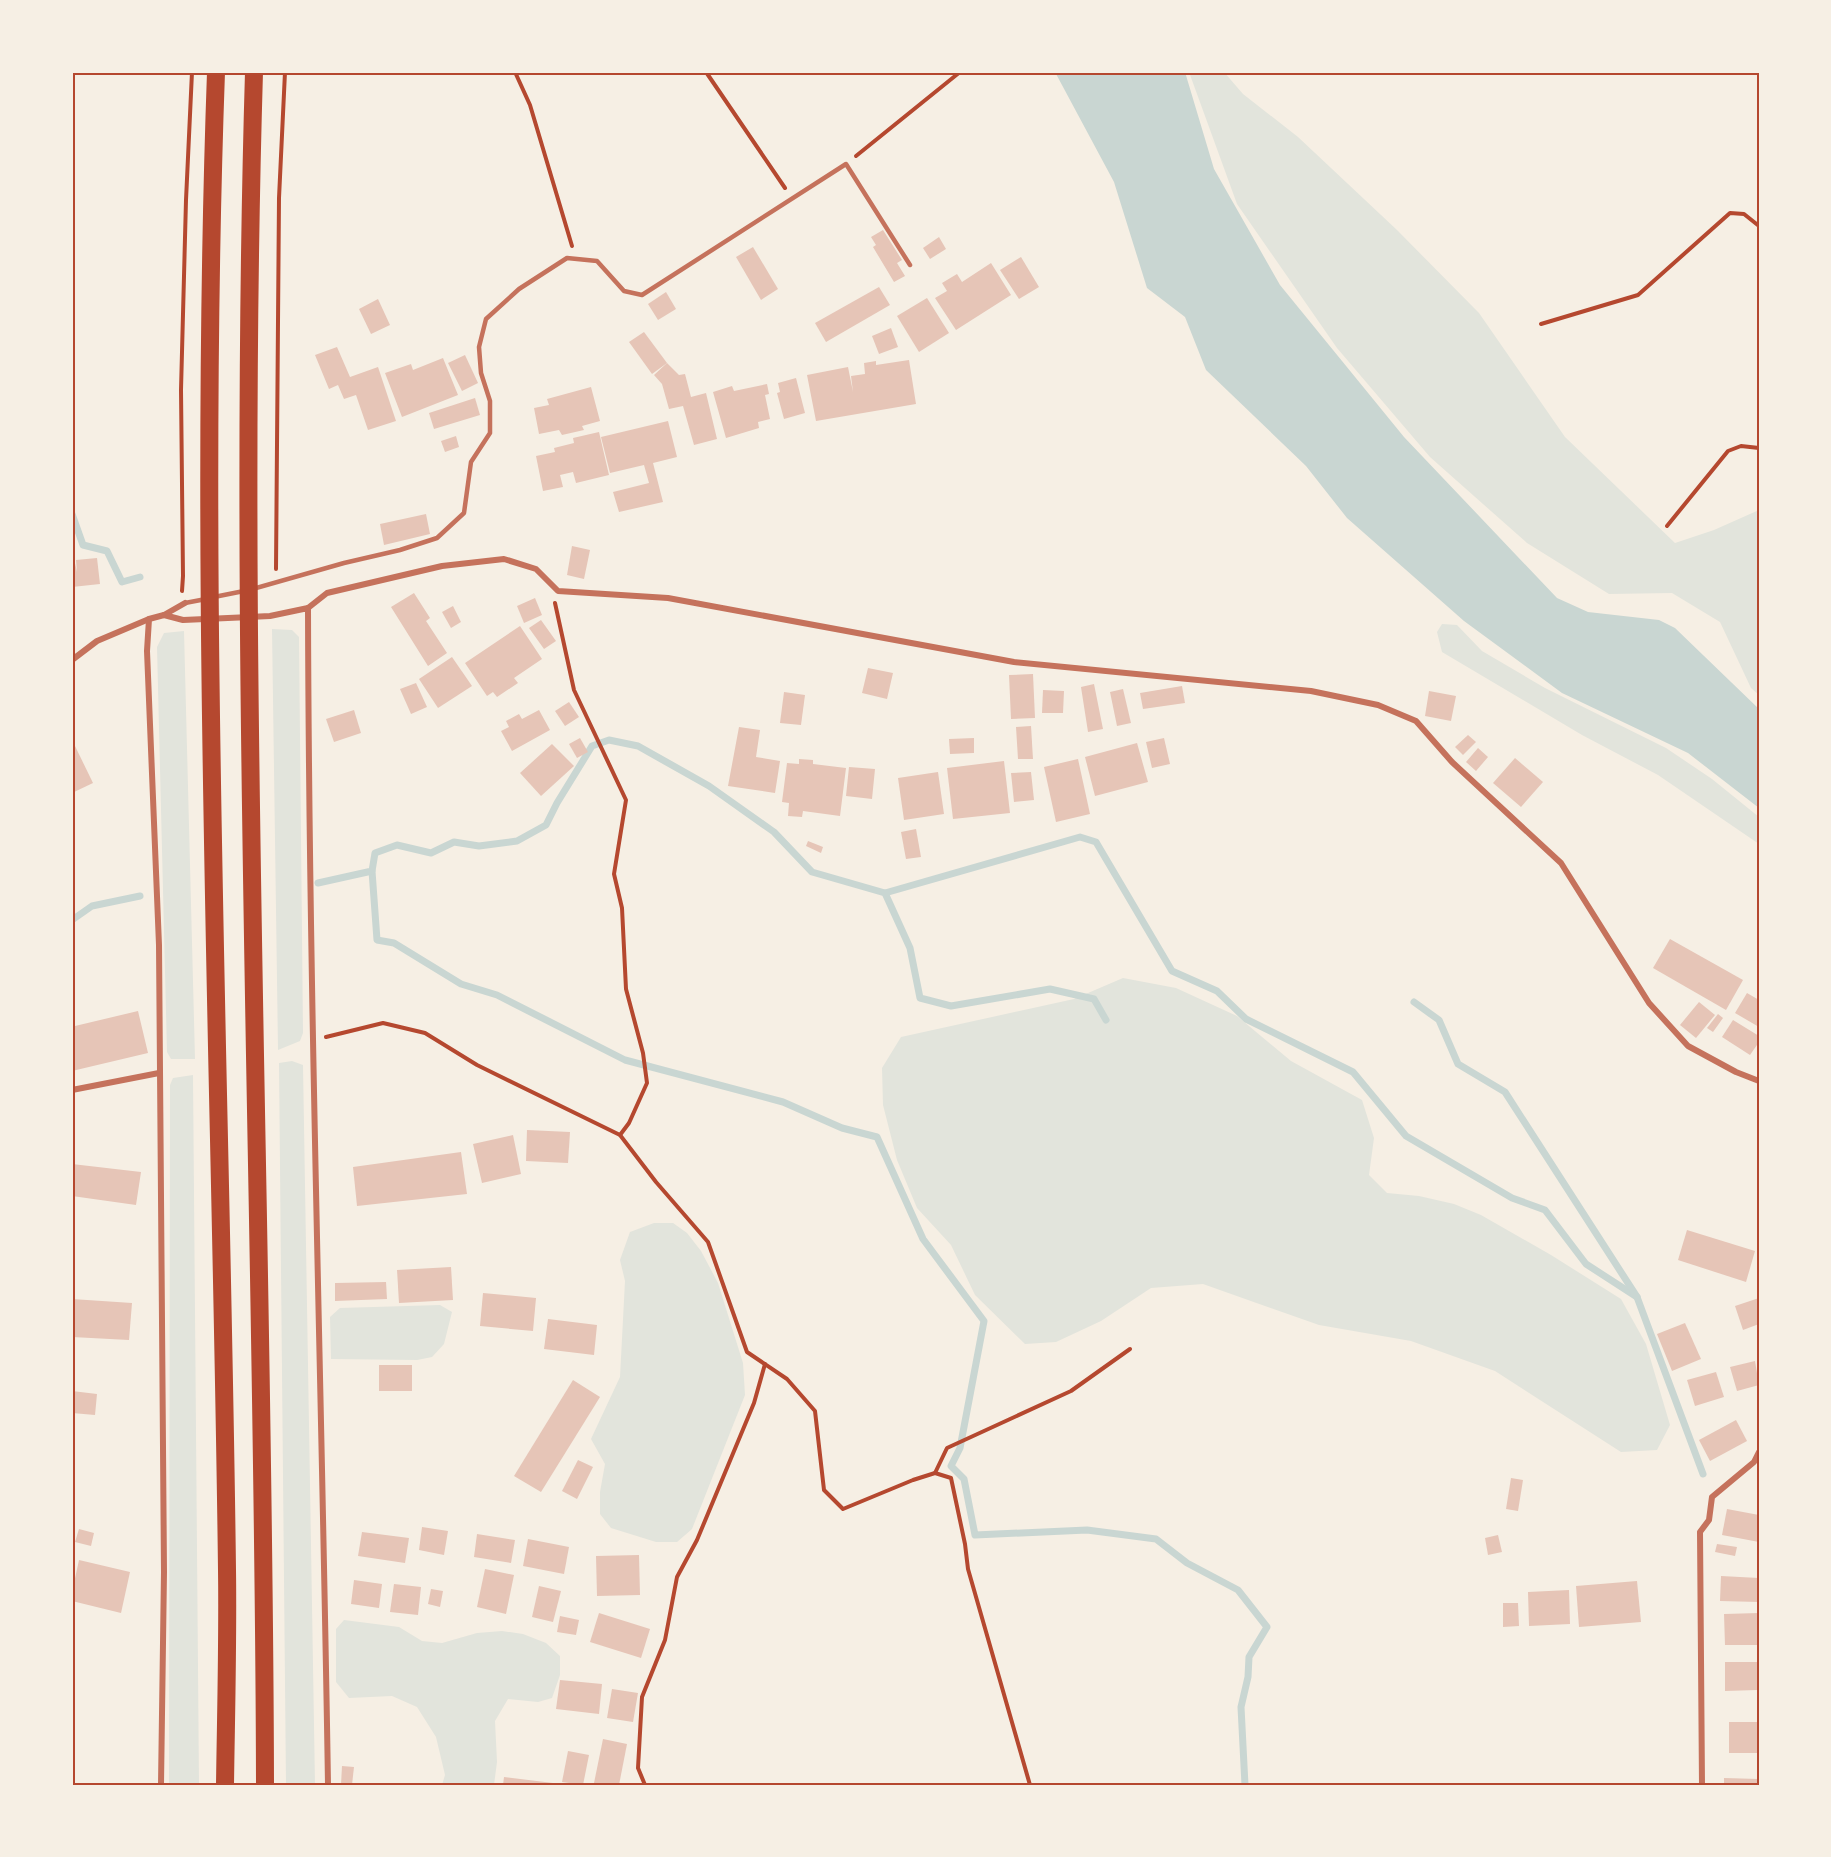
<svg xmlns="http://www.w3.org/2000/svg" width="1831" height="1857" viewBox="0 0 1831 1857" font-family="Rubik,sans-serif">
<rect width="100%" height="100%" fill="#f6efe4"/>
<!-- green -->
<g fill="#e2e4dc">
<polygon points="1189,72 1224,72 1243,94 1298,137 1397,230 1479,313 1565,437 1675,543 1714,530 1759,510 1759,695 1751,688 1720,622 1672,593 1609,594 1527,543 1430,457 1337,348 1237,204"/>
<polygon points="1442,624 1457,625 1482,651 1545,688 1666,748 1712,779 1759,817 1759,844 1658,775 1582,735 1442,652 1437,632"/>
<polygon points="272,629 292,630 299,637 303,1033 300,1041 278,1050"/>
<polygon points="184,631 195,1059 171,1059 167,1052 157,647 164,633"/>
<polygon points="1123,978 1176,988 1237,1016 1291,1061 1362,1100 1374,1138 1369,1175 1387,1193 1419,1196 1454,1204 1481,1215 1551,1255 1621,1299 1646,1344 1670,1425 1657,1450 1621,1452 1495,1371 1411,1341 1319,1325 1203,1284 1151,1288 1101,1321 1056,1342 1025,1344 975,1295 951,1245 917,1208 897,1160 883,1105 882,1068 901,1037 1074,999"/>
<polygon points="292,1061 303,1065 315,1785 286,1785 279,1063"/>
<polygon points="193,1075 199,1785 169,1785 170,1085 173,1078"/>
<polygon points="654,1223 673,1223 687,1233 701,1251 718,1283 743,1363 745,1395 692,1529 677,1542 656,1542 611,1528 600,1514 600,1492 605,1464 591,1439 620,1377 625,1281 620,1260 630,1232"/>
<polygon points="440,1305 452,1312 444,1344 432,1357 417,1360 331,1359 330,1317 340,1308"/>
<polygon points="344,1620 399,1627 422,1641 442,1643 477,1633 502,1631 523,1634 546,1643 560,1656 560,1675 552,1698 538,1702 508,1699 495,1721 497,1762 494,1785 442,1785 445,1775 436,1737 417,1707 392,1696 349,1698 336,1682 336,1629"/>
</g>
<!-- water -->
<polygon fill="#c9d6d2" points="1055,72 1185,72 1214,169 1280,285 1404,437 1557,598 1588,612 1659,620 1675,628 1759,709 1759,808 1688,753 1562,693 1464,621 1347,518 1306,466 1206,370 1185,317 1147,288 1114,182"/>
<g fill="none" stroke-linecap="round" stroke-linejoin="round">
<!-- stream -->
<g stroke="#c9d6d2" stroke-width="7">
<polyline points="72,514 83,545 107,551 122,582 140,577"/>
<polyline points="372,871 377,940 394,943 461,984 497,995 625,1060 783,1102 842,1128 877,1137 923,1239 984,1321 960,1448 951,1466 964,1479 975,1535 1087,1530 1156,1539 1187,1563 1238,1590 1267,1627 1249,1657 1248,1677 1241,1707 1245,1785"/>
<polyline points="318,883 372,871 375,853 397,845 431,853 454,842 479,846 517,841 546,825 557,803 592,746 609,740 638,746 709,786 774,832 812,872 885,893 910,948 920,998 951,1006 1050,989 1094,999 1106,1020"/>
<polyline points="885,893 1080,837 1096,842 1172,971 1217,991 1246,1019 1353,1072 1406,1136 1512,1198 1545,1210 1586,1264 1637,1297"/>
<polyline points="72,920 92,906 140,896"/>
<polyline points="1414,1002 1439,1020 1458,1064 1505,1092 1637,1297 1703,1474"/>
</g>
</g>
<!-- building -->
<g fill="#e6c5b7">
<polygon points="883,230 902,260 897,263 905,276 894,282 873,247 876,245 871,237"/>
<polygon points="939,237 946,249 930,259 923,248"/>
<polygon points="753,247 778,289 761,300 736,257"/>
<polygon points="1021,257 1039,287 1019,299 1000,270"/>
<polygon points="991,263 1011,295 956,330 935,298 947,291 942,283 957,274 962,282"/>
<polygon points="879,287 890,305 826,342 815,323"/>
<polygon points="666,292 676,309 658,320 648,304"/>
<polygon points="927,298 949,333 919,352 897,316"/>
<polygon points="378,299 390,325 371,334 359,309"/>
<polygon points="891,328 898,347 879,354 872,336"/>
<polygon points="644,332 667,363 652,374 629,342"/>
<polygon points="337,347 350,377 378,367 396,421 368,430 356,395 344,399 338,385 329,389 315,355"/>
<polygon points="465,355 478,383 462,391 448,363"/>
<polygon points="443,358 458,395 402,417 385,373 411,364 413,370"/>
<polygon points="909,360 916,404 816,421 807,375 848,367 853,392 851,376 865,374 864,363 876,361 876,365"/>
<polygon points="667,363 679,375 685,374 691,397 706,393 717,439 694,445 683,406 669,409 662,384 654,375"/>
<polygon points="796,378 805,413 784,419 777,393 780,392 778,383"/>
<polygon points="767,384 769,394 765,395 770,419 758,422 759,428 726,438 713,392 732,386 734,391"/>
<polygon points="591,387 600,421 582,426 584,430 562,435 559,430 539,434 534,408 549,405 547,399"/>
<polygon points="475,398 480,415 434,429 429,413"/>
<polygon points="668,421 677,457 653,463 663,502 619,512 613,492 649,483 644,465 610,473 601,437"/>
<polygon points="599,432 609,475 576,483 573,472 560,475 563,487 543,491 536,456 555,452 554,448 574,443 573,438"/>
<polygon points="456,436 459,447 445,452 441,441"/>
<polygon points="426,514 430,534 384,545 380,524"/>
<polygon points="572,546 590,550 584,579 567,575"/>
<polygon points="72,550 77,572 76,560 97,558 100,584 72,587"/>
<polygon points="414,593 430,618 426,621 447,653 428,666 391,607"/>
<polygon points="535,598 542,615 524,623 517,606"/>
<polygon points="453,606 461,622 451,628 442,612"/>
<polygon points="541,620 556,641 544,649 529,628"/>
<polygon points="520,626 542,659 514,678 518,683 497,697 493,692 487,696 465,663"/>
<polygon points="452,657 472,686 438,708 419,679"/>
<polygon points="868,668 893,673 887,699 862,693"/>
<polygon points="1033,674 1035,718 1011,719 1009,675"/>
<polygon points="416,683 427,707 411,714 400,689"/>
<polygon points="1094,684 1103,729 1088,732 1081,687"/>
<polygon points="1182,686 1185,703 1143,709 1140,693"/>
<polygon points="1123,689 1131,723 1117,726 1110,692"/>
<polygon points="1043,690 1064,691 1063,713 1042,713"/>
<polygon points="1429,691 1456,696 1451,721 1425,716"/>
<polygon points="784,692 805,695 801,725 780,723"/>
<polygon points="569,702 579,717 565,726 555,711"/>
<polygon points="354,710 361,733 334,742 326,719"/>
<polygon points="539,710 550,730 512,751 501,731 509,727 506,721 519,714 522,719"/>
<polygon points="1031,726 1033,759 1018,759 1016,727"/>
<polygon points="739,727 760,730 756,757 780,761 775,793 728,786"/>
<polygon points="1468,735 1476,742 1463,755 1455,747"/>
<polygon points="580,738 588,752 577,758 569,744"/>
<polygon points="974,738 974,753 950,754 949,739"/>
<polygon points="1164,738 1170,764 1152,768 1146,742"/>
<polygon points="1137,743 1148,782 1095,796 1085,757"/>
<polygon points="552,744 574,766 541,796 520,773"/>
<polygon points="75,746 93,783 72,793 72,748"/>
<polygon points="1478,748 1488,757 1476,771 1466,762"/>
<polygon points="1515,758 1543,782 1521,807 1493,783"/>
<polygon points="799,759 813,760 813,764 846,768 840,816 803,811 802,817 788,816 789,803 782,802 787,763 799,764"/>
<polygon points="1078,759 1090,814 1056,822 1044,767"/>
<polygon points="1004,761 1010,813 953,819 947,768"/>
<polygon points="849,767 875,769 872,799 846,796"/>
<polygon points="938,772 944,814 904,820 898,778"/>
<polygon points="1031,772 1034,800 1014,802 1011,773"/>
<polygon points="916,829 921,857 906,859 901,832"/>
<polygon points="808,841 823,847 821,853 806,846"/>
<polygon points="1670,939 1743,980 1726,1010 1653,968"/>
<polygon points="1747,993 1759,1000 1759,1027 1735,1013"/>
<polygon points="1699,1002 1715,1015 1696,1038 1680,1025"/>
<polygon points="138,1011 148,1053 72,1071 72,1018 75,1026"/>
<polygon points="1718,1014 1723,1018 1713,1032 1707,1028"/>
<polygon points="1733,1020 1759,1036 1759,1042 1750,1055 1722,1037"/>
<polygon points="527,1130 570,1132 568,1163 526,1161"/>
<polygon points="513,1135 521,1174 482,1183 473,1144"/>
<polygon points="461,1152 467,1194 357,1206 353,1167"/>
<polygon points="72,1164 141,1172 136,1205 72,1196"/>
<polygon points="1687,1230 1755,1251 1746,1282 1678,1260"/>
<polygon points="451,1267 453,1300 399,1303 397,1270"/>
<polygon points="386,1282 387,1299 335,1301 335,1283"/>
<polygon points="483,1293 536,1298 533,1331 480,1326"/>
<polygon points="1759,1298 1759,1324 1743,1330 1735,1306"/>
<polygon points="72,1299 132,1303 129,1340 72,1337"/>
<polygon points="548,1319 597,1325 594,1355 544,1349"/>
<polygon points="1685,1323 1701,1359 1672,1371 1657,1334"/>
<polygon points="1755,1361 1759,1385 1737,1391 1730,1367"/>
<rect x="379" y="1365" width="33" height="26"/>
<polygon points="1716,1372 1724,1397 1695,1406 1687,1380"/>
<polygon points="573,1380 600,1397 541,1492 514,1476"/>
<polygon points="72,1391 97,1394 95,1415 72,1413"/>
<polygon points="1736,1420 1747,1441 1710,1461 1699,1440"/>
<polygon points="578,1460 593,1467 577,1499 562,1491"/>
<polygon points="1511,1478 1523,1480 1518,1511 1506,1509"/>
<polygon points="1727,1509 1759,1515 1759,1542 1722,1535"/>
<polygon points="422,1527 448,1531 444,1555 419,1550"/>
<polygon points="79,1529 94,1533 91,1546 75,1542"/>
<polygon points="362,1532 409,1538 405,1563 358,1556"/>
<polygon points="477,1534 515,1540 511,1563 474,1557"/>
<polygon points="1498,1535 1502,1552 1488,1555 1485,1538"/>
<polygon points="528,1539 569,1547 564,1574 523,1566"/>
<polygon points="1717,1544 1737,1547 1735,1556 1715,1552"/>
<polygon points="639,1555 640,1595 597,1596 596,1556"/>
<polygon points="79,1560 130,1572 121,1613 72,1601 72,1592"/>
<polygon points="485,1569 514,1575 506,1614 477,1607"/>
<polygon points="1721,1576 1759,1578 1759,1602 1720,1601"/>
<polygon points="354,1580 382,1584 379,1608 351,1604"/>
<polygon points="1637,1581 1641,1622 1579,1627 1576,1586"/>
<polygon points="394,1584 421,1587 418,1615 390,1612"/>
<polygon points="539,1586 561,1591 553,1622 532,1617"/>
<polygon points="431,1589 443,1591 440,1607 428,1604"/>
<polygon points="1569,1590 1570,1624 1529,1626 1528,1592"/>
<polygon points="1503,1603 1518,1603 1519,1626 1503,1627"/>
<polygon points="599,1613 650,1629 641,1658 590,1642"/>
<polygon points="1759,1613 1759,1645 1725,1645 1724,1614"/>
<polygon points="560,1616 579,1620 576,1635 557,1632"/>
<polygon points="1725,1662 1757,1662 1757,1690 1725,1691"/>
<polygon points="560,1680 602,1684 599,1714 556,1709"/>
<polygon points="612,1689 638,1693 633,1722 607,1718"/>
<rect x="1729" y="1722" width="30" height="31"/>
<polygon points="603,1739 627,1744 619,1785 594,1783"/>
<polygon points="568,1751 589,1755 583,1785 562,1782"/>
<polygon points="342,1766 354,1767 352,1785 341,1785"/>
<polygon points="504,1777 553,1783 553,1785 503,1785"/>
<polygon points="1724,1778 1759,1779 1759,1785 1724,1785"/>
</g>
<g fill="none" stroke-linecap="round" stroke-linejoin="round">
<!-- path -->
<g stroke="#b5482f" stroke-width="4">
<polyline points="515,72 530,105 572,246"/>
<polyline points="706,72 785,188"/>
<polyline points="856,156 960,72"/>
<polyline points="1541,324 1638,295 1730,213 1744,214 1759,226"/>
<polyline points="1667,526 1728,451 1741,446 1759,448"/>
<polyline points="276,569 279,198 285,72"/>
<polyline points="182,591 183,576 181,390 186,200 192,72"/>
<polyline points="555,603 574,690 626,800 614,874 622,908 626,989 643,1053 647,1083 629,1123 620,1135"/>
<polyline points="326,1037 383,1023 425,1033 477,1065 620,1135 656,1182 708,1242 747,1352 787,1379 815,1411 824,1490 843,1509 913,1480 935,1473 951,1478 965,1544 968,1569 1030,1785"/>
<polyline points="935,1473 947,1448 1071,1391 1130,1349"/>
<polyline points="645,1785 638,1768 642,1697 665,1640 677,1577 697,1540 754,1403 765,1364"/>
</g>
<!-- service -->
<g stroke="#c5725c" stroke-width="4.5">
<polyline points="253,589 344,563 400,550 437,538 464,513 471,462 490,433 490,401 481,373 479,347 486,319 519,289 567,258 597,261 624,291 642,295 846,164 910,265"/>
<polyline points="214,597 244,591"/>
<polyline points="185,603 206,599"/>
</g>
<!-- minor -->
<g stroke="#c5725c" stroke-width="6">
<polyline points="308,608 327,593 442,566 504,559 536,569 558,591 668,598 1014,662 1311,691 1378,705 1416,721 1452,762 1561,863 1649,1003 1688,1046 1736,1072 1759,1081"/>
<polyline points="164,615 185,603"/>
<polyline points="72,660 97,641 149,619"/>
<polyline points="72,1090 159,1073"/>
<path d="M161,1785L164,1572L159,945L147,651L149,619L164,615L183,620L270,616L308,608C309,1001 322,1393 328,1785"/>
<polyline points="1702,1785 1700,1532 1709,1520 1712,1497 1754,1462 1759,1452"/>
</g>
<!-- motorway -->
<g stroke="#b5482f" stroke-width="18">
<path d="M216,72C198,571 221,1070 227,1570C228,1641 226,1713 225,1785"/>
<path d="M254,72C237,643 264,1214 265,1785"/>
</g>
</g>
<!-- border -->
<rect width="1831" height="1857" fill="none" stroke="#f6efe4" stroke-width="147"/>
<rect x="74" y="74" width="1684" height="1710" fill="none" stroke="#b5482f" stroke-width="2"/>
</svg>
